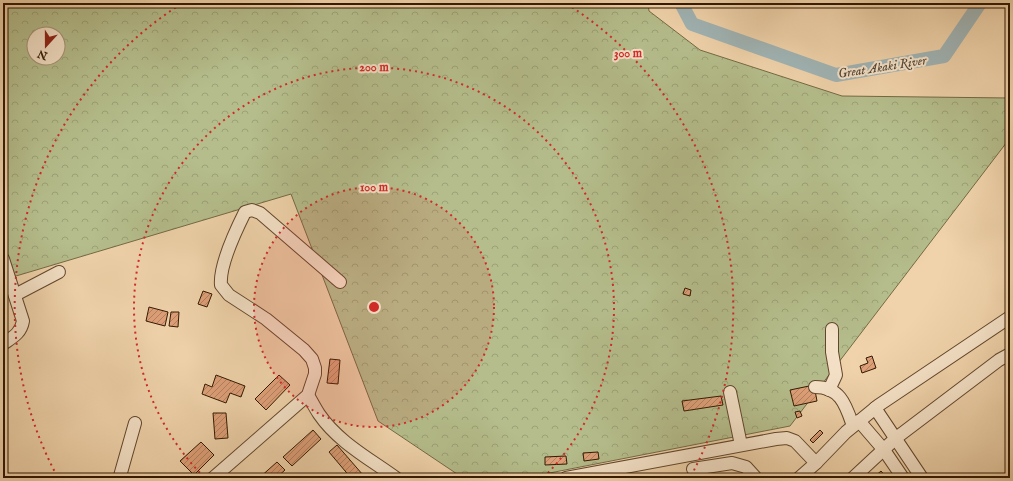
<svg xmlns="http://www.w3.org/2000/svg" width="1013" height="481" viewBox="0 0 1013 481" font-family="'IM FELL English',serif">
<defs>
<pattern id="forest-crowns" width="20" height="18" patternUnits="userSpaceOnUse"><rect width="20" height="18" fill="#b5bd8c"/><path d="M2 6a3 3 0 1 1 6 0M12 15a3 3 0 1 1 6 0" fill="none" stroke="#9ca277"/></pattern>
<pattern id="building-hatch" width="6" height="6" patternUnits="userSpaceOnUse"><rect width="6" height="6" fill="#dea078"/><path d="M-1 1l2-2M0 6l6-6M5 7l2-2" fill="none" stroke="#b58160"/></pattern>
</defs>
<rect width="100%" height="100%" fill="#f0d3ab"/>
<filter id="stains"><feTurbulence type="fractalNoise" baseFrequency=".005" numOctaves="4"/><feColorMatrix values="0 0 0 0 .2 0 0 0 0 .09 0 0 0 0 .02 0 0 0 .5 -.17"/></filter>
<radialGradient id="worn" r=".72"><stop offset=".6" stop-color="#630" stop-opacity="0"/><stop offset="1" stop-color="#630" stop-opacity=".3"/></radialGradient>
<!-- forest -->
<path fill="url(#forest-crowns)" stroke="#746a46" fill-rule="evenodd" d="M3,3H648L649,11L700,50L842,96L1010,98V138L790,426L524,478H463L378,421L291,194L16,276H3ZM34,34H58V58H34Z"/>
<g fill="none" stroke-linecap="round" stroke-linejoin="round">
<!-- river -->
<polyline stroke="#a0b4b5" stroke-width="14" points="681,3 692,24 836,75 944,56 980,3"/>
</g>
<!-- building -->
<g fill="url(#building-hatch)" stroke="#321801">
<polygon points="685,288 691,290 690,296 683,294"/>
<polygon points="203,291 212,294 207,307 198,304"/>
<polygon points="149,307 168,312 165,326 146,321"/>
<polygon points="171,312 179,312 178,327 169,326"/>
<polygon points="872,356 876,368 862,373 860,366 868,363 866,358"/>
<polygon points="330,359 340,360 338,384 327,383"/>
<polygon points="216,375 245,386 241,397 230,393 226,403 202,394 205,384 212,387"/>
<polygon points="279,375 290,385 266,410 255,399"/>
<polygon points="814,385 817,401 794,406 790,390"/>
<polygon points="721,396 723,405 684,411 682,401"/>
<polygon points="800,411 802,416 797,418 795,412"/>
<polygon points="213,413 226,413 228,438 215,439"/>
<polygon points="313,430 321,439 292,466 283,457"/>
<polygon points="820,430 823,433 813,443 810,440"/>
<polygon points="201,442 214,455 194,475 180,461"/>
<polygon points="337,445 363,475 359,478 351,478 329,452"/>
<polygon points="598,452 599,459 584,461 583,453"/>
<polygon points="566,456 567,464 545,465 545,457"/>
<polygon points="277,462 285,470 276,478 259,478"/>
<polygon points="881,471 887,478 873,478"/>
<polygon points="11,475 24,476 24,478 11,478"/>
</g>
<g fill="none" stroke-linecap="round" stroke-linejoin="round">
<defs>
<g id="minor">
<path d="M3,259L23,321C21,333 13,337 3,344"/>
<polyline points="15,295 59,272"/>
<path d="M815,387C841,387 846,406 853,426"/>
<polyline points="829,390 836,375 832,352 832,329"/>
<polyline points="730,392 741,445"/>
<path d="M308,395C312,402 315,408 319,414C338,442 370,459 396,478"/>
<polyline points="875,408 922,478"/>
<polyline points="859,421 884,450 903,478"/>
<polyline points="693,469 732,463 746,467 756,478"/>
<polyline points="120,476 135,423"/>
<path d="M213,478L308,395L315,374V368L312,359L304,350L266,319L229,295L221,285C219,265 236,230 245,212L252,210L260,213L340,282"/>
<polyline points="566,478 776,439 787,438 795,441 816,463"/>
<polyline points="799,478 816,463 846,432 879,405 1010,317"/>
<polyline points="853,478 896,438 999,360 1010,354"/>
</g>
</defs>
<!-- minor casing -->
<use href="#minor" stroke="#62472c" stroke-width="14"/>
<!-- minor -->
<use href="#minor" stroke="#f5e2c8" stroke-width="12"/>
</g>
<!-- distance rings -->
<circle cx="374" cy="307" r="120" fill="#d62828" fill-opacity=".12"/>
<g fill="none" stroke="#d62828" stroke-width="2" stroke-dasharray="2 4">
<circle cx="374" cy="307" r="120"/>
<path d="M204 477A240 240 0 1 1 544 477"/>
<path d="M57 476A359 359 0 0 1 181 4M567 4A359 359 0 0 1 691 476"/>
</g>
<g text-anchor="middle" stroke-width="4" stroke-linejoin="round" paint-order="stroke">
<!-- water labels -->
<g font-size="13" font-style="italic" fill="#534737" stroke="#f5e2c8">
<text transform="translate(882 66) rotate(-9)" y="5">Great Akaki River</text>
</g>
</g>
<circle cx="374" cy="307" r="6" fill="#d62828" stroke="#f5e2c8" stroke-width="2"/>
<g font-size="12" text-anchor="middle" font-weight="bold" fill="#d62828" stroke="#f5e2c8" stroke-width="4" stroke-linejoin="round" paint-order="stroke">
<text x="628" y="57">300 m</text>
<text x="374" y="71">200 m</text>
<text x="374" y="191">100 m</text>
</g>
<!-- margin -->
<rect width="1013" height="481" fill="none" stroke="#f0d3ab" stroke-width="16"/>
<rect x="4" y="4" width="1005" height="473" fill="none" stroke="#321801" stroke-width="2"/>
<rect x="8" y="8" width="997" height="465" fill="none" stroke="#321801"/>
<!-- north arrow -->
<g transform="translate(46 46) rotate(201)"><circle r="19" fill="#f5e2c8" stroke="#a79178"/>
<path d="M0-3L7 15L0 10L-7 15Z" fill="#8f2418"/>
<text y="-6" font-size="11" font-weight="bold" text-anchor="middle" fill="#321801">N</text>
</g>
<rect width="100%" height="100%" filter="url(#stains)"/>
<rect width="100%" height="100%" fill="url(#worn)"/>
</svg>
